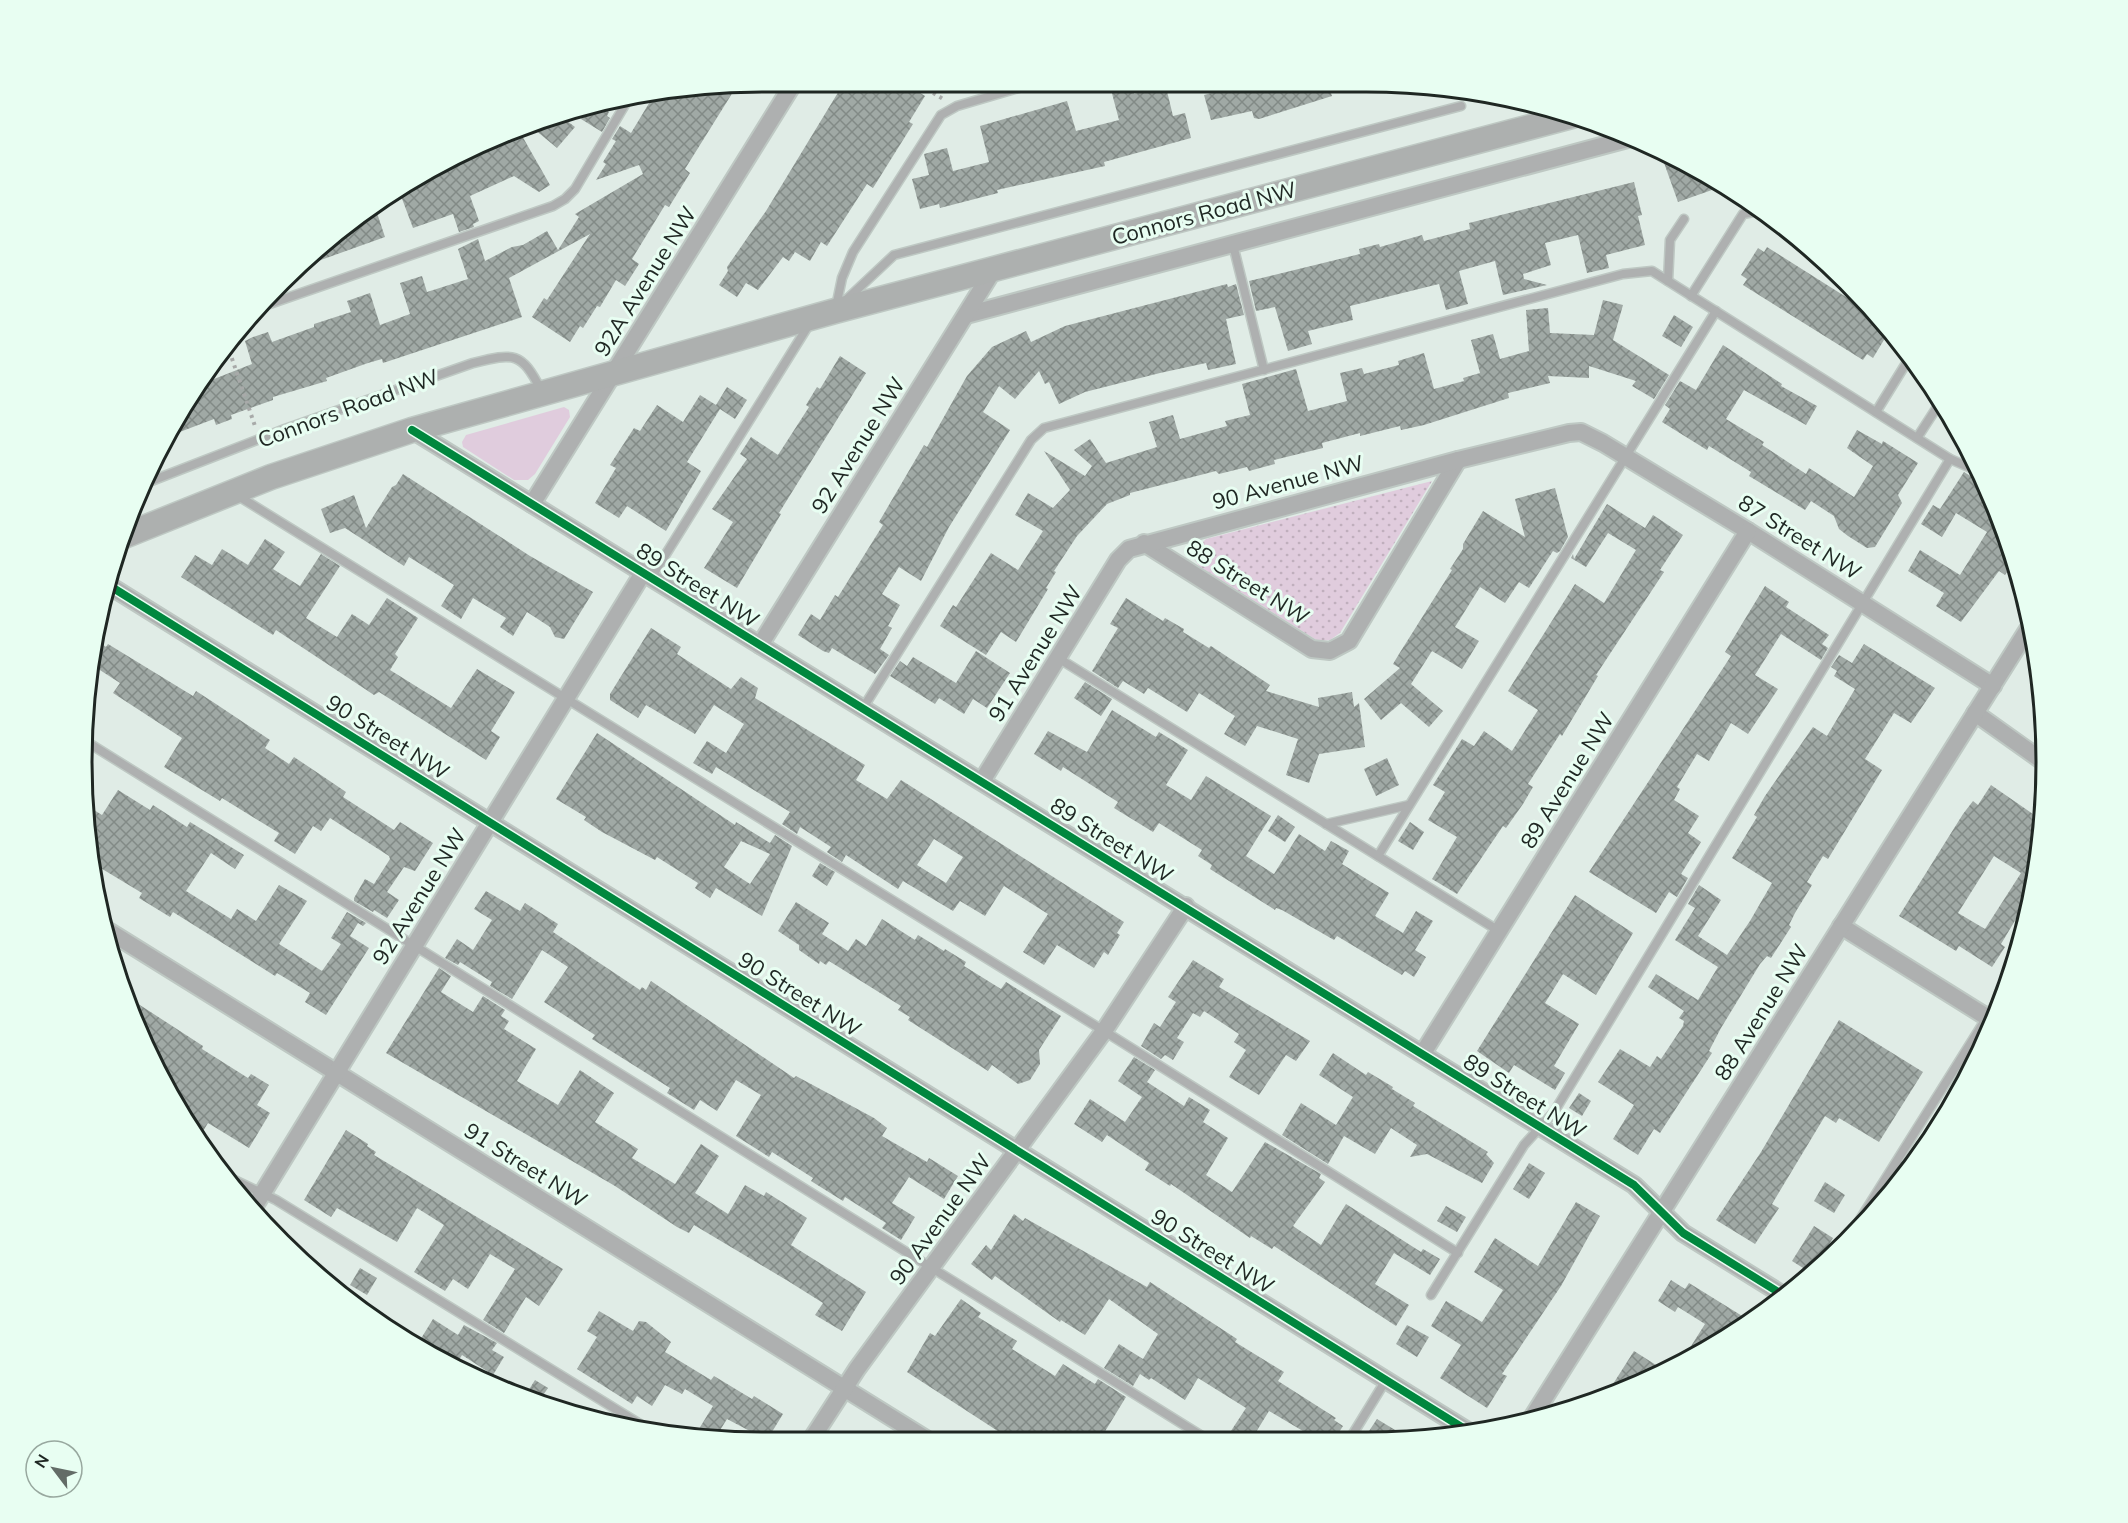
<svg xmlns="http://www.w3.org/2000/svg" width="2128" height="1523" viewBox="0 0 2128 1523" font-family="Mulish,sans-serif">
<defs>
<pattern id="park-dots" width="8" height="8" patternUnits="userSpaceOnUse" patternTransform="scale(1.5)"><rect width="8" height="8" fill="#e0ccdd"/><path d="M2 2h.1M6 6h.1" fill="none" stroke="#c0afbd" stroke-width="1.8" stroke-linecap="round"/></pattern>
<pattern id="building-cross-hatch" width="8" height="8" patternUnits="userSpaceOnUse" patternTransform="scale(1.5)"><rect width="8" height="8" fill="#a0a9a5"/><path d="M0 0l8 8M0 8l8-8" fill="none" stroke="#828a86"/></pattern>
</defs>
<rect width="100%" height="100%" fill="#e0ece6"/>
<!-- grass -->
<polygon fill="#e0ccdd" points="564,407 569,410 570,417 535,474 528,480 514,480 463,447 462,442 466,435"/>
<!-- park -->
<polygon fill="url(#park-dots)" points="1432,481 1340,633 1330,640 1318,641 1199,566 1194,559 1194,551 1206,539"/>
<!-- building -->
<g fill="url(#building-cross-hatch)" fill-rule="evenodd">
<polygon points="845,81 901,81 925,96 909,122 913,124 873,188 867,184 827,246 821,242 810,261 795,252 789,261 783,257 758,290 746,283 737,297 719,285 728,271 727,267 766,211"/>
<polygon points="1128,81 1131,81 1134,94 1166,87 1173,116 1185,113 1191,138 1104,162 1105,166 997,190 998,193 940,208 939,204 920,209 912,179 929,175 924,154 947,148 953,171 989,162 980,126 1067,101 1076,131 1119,120 1110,86"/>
<polygon points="1244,81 1327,81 1332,96 1259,119 1254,118 1252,111 1211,120 1204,95 1245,84"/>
<polygon points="738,84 685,169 690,173 669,207 665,205 632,259 639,264 625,286 616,280 600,307 597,306 583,328 580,326 570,342 532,317 544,298 547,300 590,234 509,278 522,317 383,363 382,359 368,363 326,378 327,381 273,397 273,400 231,415 232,419 216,425 214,419 164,438 172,421 206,374 209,381 252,364 245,341 253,337 268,332 272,342 314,327 314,324 351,312 347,301 370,293 380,325 410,314 400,283 422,276 427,292 468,279 458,249 478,239 485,261 512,247 523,245 547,231 558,250 579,217 575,214 643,174 639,165 596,180 606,164 603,162 616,141 612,139 620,126 631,133 654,95"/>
<polygon points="595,103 609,112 607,116 610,118 602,132 581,119 591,104"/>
<polygon points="558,114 575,127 557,148 528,124"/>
<polygon points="521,134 550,185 539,192 514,176 470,196 479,221 473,224 474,227 459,232 453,214 413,228 398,188 440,165 476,153 475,149"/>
<polygon points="1675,156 1706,172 1726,185 1678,202 1663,160"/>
<polygon points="1634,182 1642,215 1638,216 1645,245 1606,255 1609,268 1587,273 1578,235 1545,243 1551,265 1523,274 1524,279 1547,285 1503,295 1495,261 1459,271 1468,304 1446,310 1439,284 1350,306 1353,320 1308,331 1312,344 1288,351 1275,307 1256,311 1249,281 1360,254 1359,249 1379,244 1380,247 1422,235 1424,241 1470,229 1469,223"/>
<polygon points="374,204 385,237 304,266 304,265"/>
<polygon points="1767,247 1884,321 1890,330 1873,358 1867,354 1863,360 1743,285 1747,279 1741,275 1758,248 1764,252"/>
<polygon points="1227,284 1228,287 1236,284 1244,315 1226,319 1236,364 1208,370 1206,363 1160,373 1085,392 1059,404 1049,382 1045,384 1039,371 1015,399 999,386 983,412 1010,430 949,527 921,581 899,567 882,594 900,605 888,626 892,628 880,649 889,655 875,674 832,648 829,653 823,651 798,635 811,614 820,620 835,595 838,597 883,525 879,522 924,445 927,447 967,376 992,347 1026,331 1031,342 1065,326"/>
<polygon points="1603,300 1623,305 1613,340 1669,375 1654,399 1632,386 1636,381 1589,366 1589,378 1548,376 1550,383 1508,393 1509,398 1424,425 1401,430 1400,426 1360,436 1360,433 1322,443 1323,448 1274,460 1275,464 1249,471 1247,467 1219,474 1216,471 1130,493 1130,495 1107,504 1077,536 1054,571 1056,572 1046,588 1048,589 1016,642 1001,632 986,655 940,626 953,605 956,607 991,553 1018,570 1043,531 1015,515 1028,493 1053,508 1070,490 1044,451 1085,476 1092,466 1074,450 1090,439 1106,463 1157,447 1149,422 1173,415 1180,439 1227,426 1225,421 1250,415 1242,384 1296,369 1308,411 1347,401 1340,373 1362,368 1364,374 1399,365 1398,361 1424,353 1434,389 1464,381 1463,378 1480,373 1471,340 1493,334 1500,359 1529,351 1526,310 1548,308 1550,333 1594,335"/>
<polygon points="1674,315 1693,327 1681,347 1662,336"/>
<polygon points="1723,345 1782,384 1781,386 1817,406 1806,425 1744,390 1726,419 1764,442 1762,445 1806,474 1809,468 1854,497 1873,466 1847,448 1857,430 1882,444 1883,441 1918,463 1898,495 1902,503 1875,547 1867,548 1848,536 1839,529 1834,516 1811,501 1805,510 1749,476 1751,472 1709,446 1707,450 1662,422 1670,409 1665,405 1680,381 1696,390"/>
<polygon points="840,356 866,373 779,513 781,514 737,588 704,568 733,522 712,509 747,459 740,454 751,437 778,455 809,407 806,405 817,387 820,389"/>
<polygon points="727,387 747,400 735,419 720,409 687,462 701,471 666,531 627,506 619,518 595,503 616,468 610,465 621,448 634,428 640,431 657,405 683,422 700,395 716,405"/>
<polygon points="1964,472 1985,485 2011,542 2015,560 2005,575 1999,571 1961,622 1936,606 1944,593 1908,571 1920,550 1960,575 1987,532 1956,513 1942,537 1921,524 1933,505 1940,509"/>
<polygon points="403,474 530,556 593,592 564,639 555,637 550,627 527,612 513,636 500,627 506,618 473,598 461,619 441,606 454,585 409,557 404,566 345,528 330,533 321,509 354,495 366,528 392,487 396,485"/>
<polygon points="1555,488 1568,537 1560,551 1557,553 1553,551 1529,588 1519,582 1505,603 1480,587 1455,627 1479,641 1462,669 1432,651 1411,684 1443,711 1429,727 1401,703 1381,720 1364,699 1400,668 1393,664 1399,654 1452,570 1450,569 1463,549 1463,544 1483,511 1525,537 1515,499"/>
<polygon points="1607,504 1645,528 1653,515 1683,535 1660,570 1664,572 1596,675 1598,676 1562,736 1560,734 1528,784 1533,787 1523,804 1506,828 1503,826 1457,894 1432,879 1457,837 1428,820 1445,792 1433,785 1462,739 1474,746 1484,731 1512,751 1538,710 1508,691 1575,584 1604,603 1636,550 1608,533 1586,567 1571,558 1573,554 1574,559"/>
<polygon points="265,539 285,552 273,569 300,586 321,554 340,566 306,618 337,637 352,614 369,625 387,598 418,618 395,654 398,657 390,670 451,708 477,669 515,692 491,731 500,737 486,760 379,692 374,695 276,630 273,635 181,577 195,555 212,565 222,549 248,565"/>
<polygon points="1765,586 1789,602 1786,607 1829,635 1822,644 1828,648 1821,660 1781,634 1755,675 1778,689 1748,734 1731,723 1709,761 1697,754 1677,787 1680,789 1674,800 1699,816 1688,833 1701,842 1681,874 1688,878 1677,897 1669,892 1656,913 1589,872 1731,656 1725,652"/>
<polygon points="1126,598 1163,621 1165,618 1184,629 1183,632 1209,648 1211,646 1270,685 1266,691 1319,707 1318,698 1352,692 1354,707 1359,703 1365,747 1319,754 1309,783 1286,775 1298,739 1257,726 1245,746 1224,734 1235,716 1199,693 1187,712 1148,688 1144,694 1123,681 1118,688 1092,671 1118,628 1110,624"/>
<path d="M651,628L681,647L677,654L731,689L741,677L758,688L755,698L865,765L856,780L887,799L901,780L1124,922L1117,933L1120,935L1108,955L1104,952L1094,968L1057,945L1044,965L1023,952L1048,914L1004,886L985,916L960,901L953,911L903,881L898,889L846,855L842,862L827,852L831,847L800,827L797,834L782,824L790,812L716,767L712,774L693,763L707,741L726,753L744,724L714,705L695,734L646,705L638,718L610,700V694ZM934,839L963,857L946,883L917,865Z"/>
<polygon points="96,640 106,647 108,644 193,696 196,691 216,704 270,740 265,748 289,764 294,757 309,767 346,792 343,797 394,830 400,822 433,843 415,871 404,867 387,892 399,900 387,918 374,910 373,912 354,901 354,898 365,879 374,884 390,859 389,856 330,818 321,831 313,826 295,854 274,841 279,833 222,798 220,801 164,767 182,738 113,693 120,683 89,663"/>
<polygon points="1864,644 1935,688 1911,723 1894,713 1865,759 1882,770 1828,859 1823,856 1807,882 1812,885 1795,913 1789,925 1791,927 1771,958 1767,956 1760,964 1721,1028 1709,1051 1712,1053 1660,1133 1654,1129 1638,1155 1613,1139 1634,1105 1598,1082 1620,1049 1650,1067 1657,1056 1661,1059 1683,1026 1684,1021 1679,1018 1684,1011 1648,987 1656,974 1698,1000 1718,967 1675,940 1695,908 1688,904 1699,885 1721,900 1698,936 1727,955 1750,921 1772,883 1732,858 1757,817 1754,815 1765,796 1813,727 1827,736 1855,689 1834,676 1837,671 1831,667 1839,655 1852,663"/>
<polygon points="976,651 1010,673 987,708 973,699 964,714 939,698 935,704 890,676 900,661 907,666 913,657 956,683"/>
<polygon points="1085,682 1112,699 1101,716 1074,698"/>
<polygon points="1112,710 1156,737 1159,732 1188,750 1166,785 1191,800 1206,776 1271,816 1246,856 1274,874 1299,834 1325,851 1331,841 1349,851 1342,864 1389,893 1375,916 1403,933 1416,911 1433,921 1415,950 1426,957 1414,977 1405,971 1402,975 1337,936 1334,940 1282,910 1276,908 1275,910 1210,869 1212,865 1198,856 1202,850 1159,823 1153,832 1114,808 1118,802 1063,767 1061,771 1034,754 1048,731 1087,752"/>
<path d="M597,733L735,825L736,822L770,843L775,835L792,846L762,916L716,888L710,898L695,888L698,883L657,857L655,860L602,832L584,820L586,817L556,799ZM741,841L770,854L750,884L724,867Z"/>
<polygon points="1387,758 1399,785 1376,796 1364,769"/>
<path d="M1991,785L2043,821L2031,894L2001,944L2005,947L1992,967L1959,946L1956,951L1899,916L1963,814L1973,801L1978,805ZM1994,856L2021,873L1985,929L1958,913Z"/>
<polygon points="118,790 150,810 153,805 187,827 190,822 244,855 235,869 211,853 186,891 231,919 237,909 256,921 279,885 307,901 279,944 322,971 341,944 331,938 347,912 366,923 363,926 358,923 350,936 369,948 326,1015 305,1002 310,993 277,973 275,976 173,912 170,917 139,898 142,893 89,861 87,820 94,810 102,815"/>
<polygon points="1278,815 1295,827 1285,842 1268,831"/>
<polygon points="1410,822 1424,832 1413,850 1398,841"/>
<polygon points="820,863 835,872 827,886 812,876"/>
<polygon points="486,891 520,911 525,903 558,924 553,932 640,990 642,987 646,990 651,981 794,1078 796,1076 874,1118 887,1128 882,1136 927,1162 929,1158 958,1176 944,1199 909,1177 892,1203 915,1217 901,1240 882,1228 886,1223 845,1197 843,1201 811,1181 813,1178 772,1152 769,1157 736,1136 761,1095 736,1080 717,1111 700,1100 694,1110 667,1093 670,1088 592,1039 595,1035 544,1002 568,967 542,950 512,999 490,986 492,982 460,962 458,965 445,958 457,939 473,950 492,920 474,909"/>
<polygon points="1575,895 1633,933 1596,995 1563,974 1545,1003 1579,1024 1554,1066 1565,1073 1555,1090 1514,1065 1509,1073 1477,1051"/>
<polygon points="796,902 829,923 822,934 848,951 856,939 866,946 882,919 915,940 918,935 944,951 945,949 966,962 964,966 1001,989 1006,982 1061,1016 1039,1050 1040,1064 1030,1080 1018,1084 992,1065 988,1071 908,1020 910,1017 898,1010 901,1006 829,961 826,965 820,961 819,964 799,950 799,945 778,931"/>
<polygon points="1193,960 1224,979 1219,987 1310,1041 1296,1061 1286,1055 1259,1095 1229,1077 1246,1050 1234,1042 1239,1034 1204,1011 1200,1017 1193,1013 1177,1038 1184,1042 1173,1060 1165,1055 1161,1059 1141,1046 1154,1023 1160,1027 1176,1002 1168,997"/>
<polygon points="439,968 451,976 441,992 473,1012 483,996 505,1010 501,1016 509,1021 504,1029 536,1049 517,1081 558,1105 580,1070 614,1093 595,1122 638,1149 632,1158 675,1184 701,1144 719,1156 695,1193 728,1214 745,1185 764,1196 766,1192 807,1218 791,1245 866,1292 842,1331 815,1315 823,1303 788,1281 694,1225 689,1233 677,1227 615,1186 386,1053"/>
<polygon points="126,996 203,1046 202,1049 248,1078 251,1074 269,1085 257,1105 270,1113 249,1148 208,1123 200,1136 151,1062"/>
<polygon points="1839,1020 1923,1072 1879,1142 1839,1118 1836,1123 1825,1116 1772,1204 1779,1208 1755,1244 1716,1220 1761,1152"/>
<polygon points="1333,1053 1366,1075 1368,1072 1393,1087 1392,1089 1415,1103 1413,1106 1488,1152 1486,1154 1494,1163 1482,1183 1427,1154 1410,1157 1417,1145 1391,1128 1375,1154 1344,1136 1328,1164 1282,1135 1301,1103 1336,1125 1353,1097 1319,1075"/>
<polygon points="1134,1057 1155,1070 1147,1082 1184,1106 1189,1097 1210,1110 1203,1122 1228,1138 1206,1175 1232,1192 1265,1142 1321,1174 1319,1178 1325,1182 1293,1226 1321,1245 1346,1204 1421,1252 1423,1249 1440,1259 1430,1275 1394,1253 1375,1284 1409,1305 1396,1326 1274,1246 1272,1249 1251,1236 1250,1238 1171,1184 1170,1186 1145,1170 1149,1163 1107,1135 1102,1142 1074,1124 1090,1099 1125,1122 1142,1097 1118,1081"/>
<polygon points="1579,1093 1591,1101 1582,1116 1569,1108"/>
<polygon points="346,1130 368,1144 367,1146 376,1152 374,1155 563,1269 539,1306 526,1297 504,1333 483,1320 515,1269 490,1254 468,1289 453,1279 445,1291 414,1272 444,1225 417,1208 397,1242 337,1208 331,1217 304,1200"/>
<polygon points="1529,1163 1545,1173 1529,1199 1513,1189"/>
<polygon points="1825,1182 1845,1195 1834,1213 1814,1201"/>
<polygon points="1576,1202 1600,1216 1561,1286 1502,1374 1507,1376 1487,1408 1440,1378 1461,1345 1431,1326 1446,1301 1482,1322 1503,1290 1474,1272 1495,1238 1538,1266"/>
<polygon points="1446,1206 1466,1217 1457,1232 1437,1221"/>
<polygon points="1014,1214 1023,1221 1025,1218 1147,1287 1150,1282 1237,1339 1235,1342 1284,1372 1278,1381 1336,1418 1334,1420 1343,1426 1336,1437 1313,1437 1269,1411 1253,1437 1227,1437 1246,1408 1198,1378 1185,1400 1151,1378 1149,1380 1140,1374 1133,1386 1104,1368 1119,1344 1143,1359 1158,1334 1109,1299 1085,1335 1061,1320 1060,1322 995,1276 992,1280 971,1264 986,1245 991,1250"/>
<polygon points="1814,1226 1833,1238 1811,1273 1792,1261"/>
<polygon points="360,1268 377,1278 367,1295 350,1285"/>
<polygon points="1671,1280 1685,1289 1689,1283 1747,1319 1681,1362 1705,1324 1678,1307 1675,1312 1658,1301"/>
<polygon points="961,1299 981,1313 978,1317 1017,1341 1012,1349 1055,1376 1063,1364 1095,1384 1098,1379 1126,1397 1101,1438 1010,1439 907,1372 930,1333 935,1336"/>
<polygon points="599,1311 633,1331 639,1321 646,1322 671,1342 665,1352 711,1380 714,1376 752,1399 754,1396 783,1414 767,1440 727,1419 714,1440 694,1437 713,1406 685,1389 682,1394 665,1385 652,1406 637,1396 632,1404 577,1369 597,1337 587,1331"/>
<polygon points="433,1319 458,1335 464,1325 497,1343 492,1350 504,1357 493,1375 462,1355 454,1368 417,1345"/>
<polygon points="1407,1325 1429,1337 1417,1357 1396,1344"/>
<polygon points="1634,1351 1667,1372 1606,1395"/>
<polygon points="535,1380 548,1388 539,1401 525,1396"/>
<polygon points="1377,1419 1405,1436 1365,1437"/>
</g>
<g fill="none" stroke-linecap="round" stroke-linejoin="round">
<defs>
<g id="lane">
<polyline points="1233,245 1264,370"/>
<polyline points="1668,281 1670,240 1684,219"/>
<polyline points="1691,296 1743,214 1764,210"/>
<polyline points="845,301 894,255 1461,106"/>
<polyline points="836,307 842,278 853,252 941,115 957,106 1042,81"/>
<polyline points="255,309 553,206 565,199 575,189 629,98"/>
<polyline points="1876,412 1910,357"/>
<polyline points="1917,438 1941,401"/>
<path d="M141,485L285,429L473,363C514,353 521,351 541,390"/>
<polyline points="235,494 1104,1031 1458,1253"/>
<polyline points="651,578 810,323"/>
<polyline points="1058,658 1499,931"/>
<polyline points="863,708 1031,440 1044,428 1623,274 1652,271 1950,459 1978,471"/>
<polyline points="87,742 1205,1438"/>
<polyline points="1326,824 1409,805"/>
<polyline points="1378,856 1716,311"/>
<polyline points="1896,1163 1909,1171"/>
<polyline points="228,1177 276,1200 648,1429"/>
<polyline points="1849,1237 2004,990"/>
<polyline points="1431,1295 1524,1145 1554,1112 1950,459"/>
<polyline points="1351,1437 1386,1380"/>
</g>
<g id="street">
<polyline points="966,315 1635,137"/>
<polyline points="412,430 1634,1185 1683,1233 1783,1295"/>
<polyline points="532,504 795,81"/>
<polyline points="1144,543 1312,649 1330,651 1349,641 1458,460"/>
<polyline points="110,586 1471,1433"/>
<polyline points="760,645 994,269"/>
<polyline points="1975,713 2044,762"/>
<polyline points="982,781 1118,560 1129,549 1458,460 1569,433 1581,432 1603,443 1748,531 1993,686"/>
<polyline points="1841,926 1993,1021"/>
<polyline points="102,927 926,1439"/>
<polyline points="1423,1053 1748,531"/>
<polyline points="251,1212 643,573"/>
<polyline points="1530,1421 2030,626"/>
<polyline points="811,1440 857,1369 1104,1031 1186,906"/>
</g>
<polyline id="secondary" points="124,536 271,477 412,430 835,311 1572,116"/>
</defs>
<!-- lane casing -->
<use href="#lane" stroke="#bec8c3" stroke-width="11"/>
<!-- street casing -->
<use href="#street" stroke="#bec8c3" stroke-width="20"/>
<!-- secondary casing -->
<use href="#secondary" stroke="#bec8c3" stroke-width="27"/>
<!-- path -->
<g stroke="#a8aaa9" stroke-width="4" stroke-dasharray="3 4.5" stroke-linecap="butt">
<polyline points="914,81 943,99"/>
<polyline points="227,344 256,429"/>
</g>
<!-- lane -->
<use href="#lane" stroke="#aeb0b0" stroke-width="8"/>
<!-- street -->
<use href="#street" stroke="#aeb0b0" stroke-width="16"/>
<!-- secondary -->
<use href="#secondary" stroke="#adb0af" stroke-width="24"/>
<defs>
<g id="cycleway">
<polyline points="412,430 1634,1185 1683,1233 1783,1295"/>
<polyline points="110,586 1471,1433"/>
</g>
</defs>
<!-- cycleway casing -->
<use href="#cycleway" stroke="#e8fef2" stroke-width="11"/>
<!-- cycleway -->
<use href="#cycleway" stroke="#00873e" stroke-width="8"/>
</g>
<g text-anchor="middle" stroke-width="6" stroke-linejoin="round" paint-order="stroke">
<!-- street labels -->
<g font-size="22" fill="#1f2723" stroke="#e8fef2">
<text transform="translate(1204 213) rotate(-15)" y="8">Connors Road NW</text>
<text transform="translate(645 281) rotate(-58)" y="8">92A Avenue NW</text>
<text transform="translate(348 408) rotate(-20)" y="8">Connors Road NW</text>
<text transform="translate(858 445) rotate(-58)" y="8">92 Avenue NW</text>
<text transform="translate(1288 482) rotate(-15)" y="8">90 Avenue NW</text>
<text transform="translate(1800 537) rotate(32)" y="8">87 Street NW</text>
<text transform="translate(1248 582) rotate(32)" y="8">88 Street NW</text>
<text transform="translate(698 585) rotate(32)" y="8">89 Street NW</text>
<text transform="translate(1035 653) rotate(-58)" y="8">91 Avenue NW</text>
<text transform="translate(388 737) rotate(32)" y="8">90 Street NW</text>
<text transform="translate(1567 780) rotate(-58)" y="8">89 Avenue NW</text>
<text transform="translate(1112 840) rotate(32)" y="8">89 Street NW</text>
<text transform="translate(419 896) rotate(-58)" y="8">92 Avenue NW</text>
<text transform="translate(800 994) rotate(32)" y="8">90 Street NW</text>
<text transform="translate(1761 1012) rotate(-58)" y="8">88 Avenue NW</text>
<text transform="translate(1525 1096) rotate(32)" y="8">89 Street NW</text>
<text transform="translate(526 1165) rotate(32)" y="8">91 Street NW</text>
<text transform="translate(940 1219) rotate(-54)" y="8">90 Avenue NW</text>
<text transform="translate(1213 1251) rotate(32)" y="8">90 Street NW</text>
</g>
</g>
<!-- crop -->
<path d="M0 0H2128V1523H0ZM762 92H1366A670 670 0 0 1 2036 762V762A670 670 0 0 1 1366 1432H762A670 670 0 0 1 92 762V762A670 670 0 0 1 762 92Z" fill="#e8fef2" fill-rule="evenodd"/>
<path fill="none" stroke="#1f2723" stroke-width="3" d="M762 92H1366A670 670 0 0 1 2036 762V762A670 670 0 0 1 1366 1432H762A670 670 0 0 1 92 762V762A670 670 0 0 1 762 92Z"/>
<!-- north arrow -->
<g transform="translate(54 1469) rotate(302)"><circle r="28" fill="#e8fef2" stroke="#98a89f" stroke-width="1.5"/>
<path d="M0-4.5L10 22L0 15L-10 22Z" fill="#636c67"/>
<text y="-9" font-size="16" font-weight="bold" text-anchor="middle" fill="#1f2723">N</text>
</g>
</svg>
